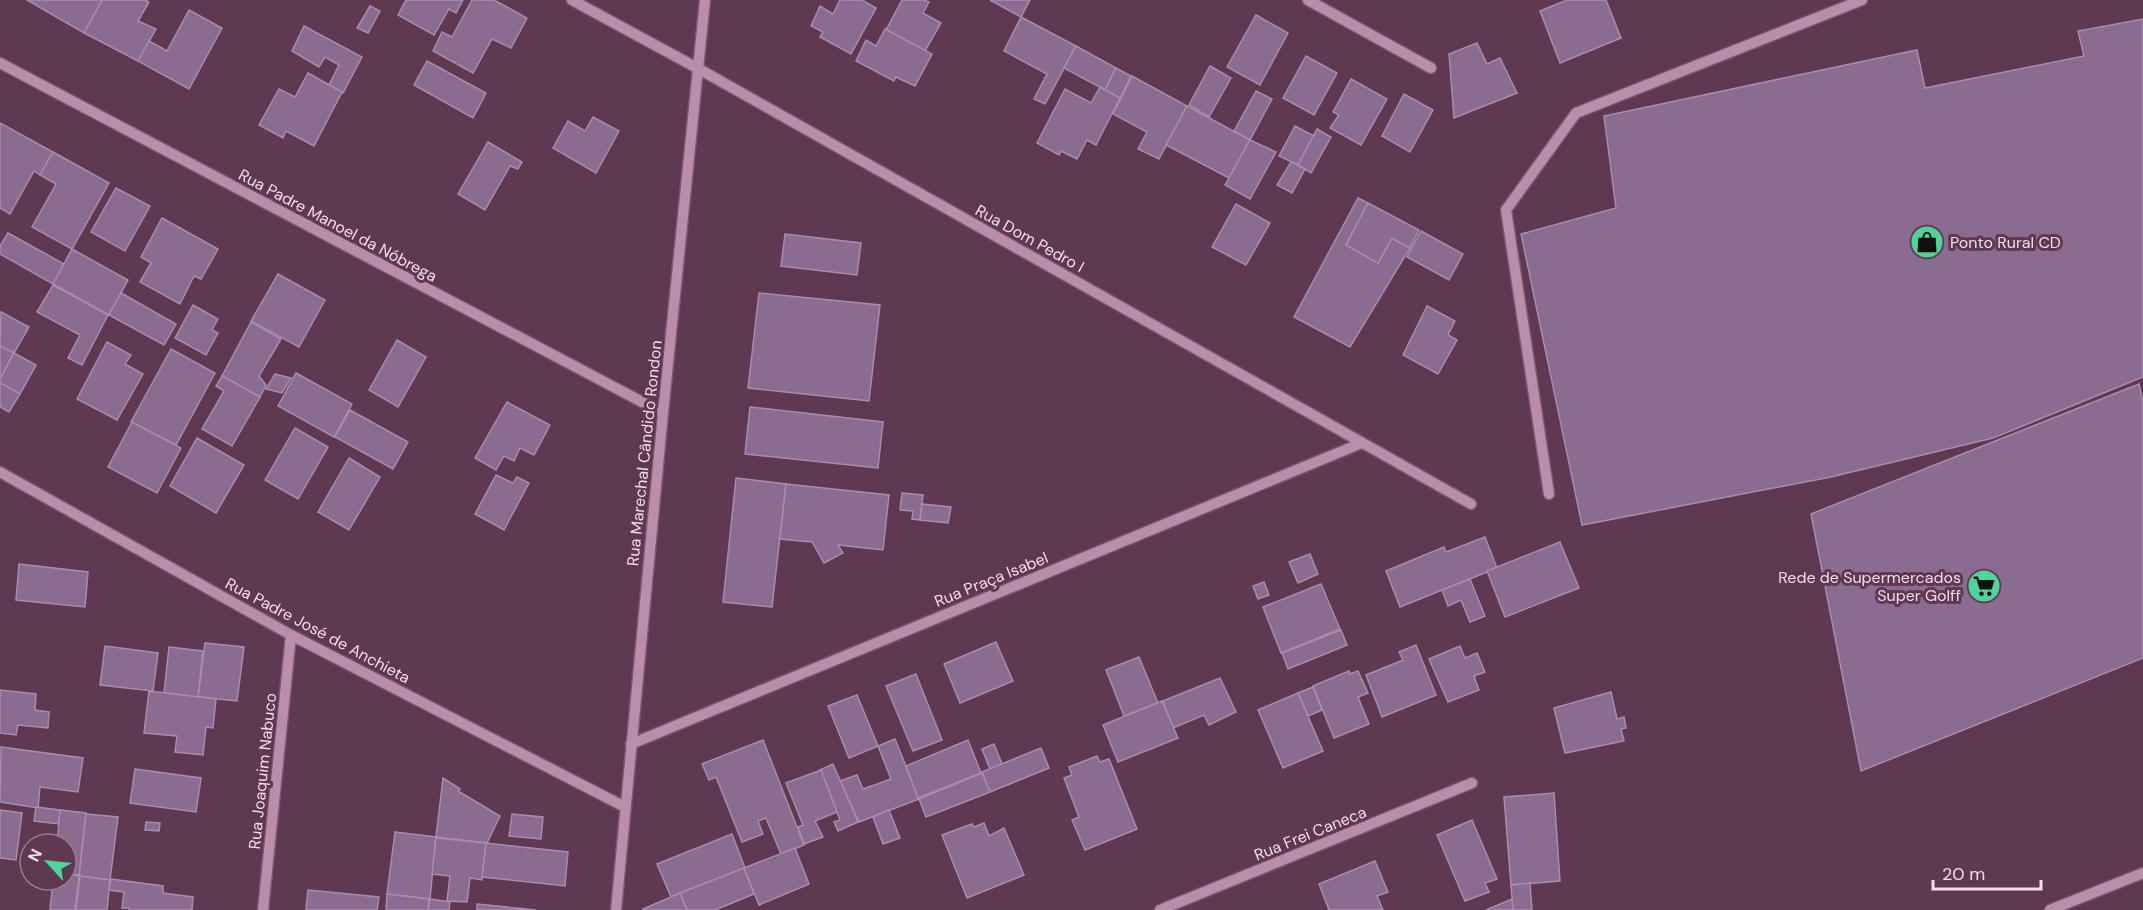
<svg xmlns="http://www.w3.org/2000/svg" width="2143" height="910" viewBox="0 0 2143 910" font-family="'DM Sans',sans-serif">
<rect width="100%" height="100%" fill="#5f3851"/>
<!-- building -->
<g fill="#8a6c90" stroke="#aa8bb0" stroke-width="1.5">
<polygon points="27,0 102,0 84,33"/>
<polygon points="102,0 145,0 149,2 138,21 156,29 138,61 84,33"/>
<polygon points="406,0 463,0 456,13 449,9 434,35 398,15"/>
<polygon points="472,0 494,0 527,18 511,48 492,39 473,73 433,51 442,32 452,37"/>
<polygon points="840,0 862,0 876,8 851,54 820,37 823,32 811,26 820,6 833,14"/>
<polygon points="902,0 924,0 929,2 923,13 941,23 925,51 886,30"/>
<polygon points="990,0 1030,0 1021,17"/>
<polygon points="1567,0 1606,0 1621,38 1560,63 1540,11"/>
<polygon points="370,6 380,11 368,33 357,28"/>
<polygon points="189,10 222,28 189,89 138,61 149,41 167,51"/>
<polygon points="1256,15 1288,33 1260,85 1227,67"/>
<polygon points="1021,17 1076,46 1045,104 1034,99 1047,74 1004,51"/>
<polygon points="2143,19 2143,377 1993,438 1831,477 1582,525 1521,234 1616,208 1604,116 1917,50 1925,88 2084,56 2078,31"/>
<polygon points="304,26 362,57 343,93 329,85 339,65 325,57 319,67 292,51"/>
<polygon points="885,29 932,54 915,86 896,77 894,81 856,61 866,40 876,46"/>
<polygon points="1477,43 1487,64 1500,58 1517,93 1454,118 1449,54"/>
<polygon points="1076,46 1116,68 1105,90 1064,68"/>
<polygon points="1306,56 1337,73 1314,115 1283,98"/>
<polygon points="427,61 486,93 473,118 414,85"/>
<polygon points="1210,66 1231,78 1209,117 1189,105"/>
<polygon points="1116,68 1131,76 1120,98 1105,90"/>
<polygon points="308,73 342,92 314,146 286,131 283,138 259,125 279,89 295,97"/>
<polygon points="1132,76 1187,106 1159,159 1138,149 1147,132 1113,114"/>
<polygon points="1351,79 1387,99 1361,145 1330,128 1339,115 1333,112"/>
<polygon points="1100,87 1120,98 1096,145 1087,140 1077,159 1061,151 1059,155 1037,143 1065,89 1091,103"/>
<polygon points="1256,91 1272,99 1250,140 1234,131"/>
<polygon points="1404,94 1433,110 1410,152 1382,136"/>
<polygon points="1187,106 1250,140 1229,178 1166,145"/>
<polygon points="593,117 619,131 596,173 553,148 568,121 585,131"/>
<polygon points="0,123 53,152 40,175 34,171 10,214 0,208"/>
<polygon points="1295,126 1314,136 1298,165 1279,156"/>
<polygon points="1317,129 1331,137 1311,173 1298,165"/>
<polygon points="1250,140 1276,152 1250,199 1225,185"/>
<polygon points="488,142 522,162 518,169 510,166 485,210 458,194"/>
<polygon points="53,152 109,183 72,249 32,227 56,184 40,175"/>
<polygon points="1291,162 1305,169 1292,193 1277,185"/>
<polygon points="116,188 150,206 125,251 91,232"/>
<polygon points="1358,198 1368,203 1346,245 1378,263 1392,238 1410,248 1350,347 1294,317"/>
<polygon points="1368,203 1419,230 1410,248 1392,238 1378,263 1346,245"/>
<polygon points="1236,204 1270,223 1246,265 1212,247"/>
<polygon points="162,218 218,249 201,279 194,276 180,304 140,282 151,263 141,257"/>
<polygon points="1421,231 1463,254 1449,280 1407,257"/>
<polygon points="8,233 64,264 53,284 0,254 0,246"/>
<polygon points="785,234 861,243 857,275 781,266"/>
<polygon points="72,249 128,280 109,315 53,284"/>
<polygon points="278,274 325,300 299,347 251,321"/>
<polygon points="53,285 108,315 82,365 68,358 80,335 37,312"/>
<polygon points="121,293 176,324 164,345 109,315"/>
<polygon points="759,293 880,305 869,401 748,388"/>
<polygon points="193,305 218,319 212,330 218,333 206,355 175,338"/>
<polygon points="1427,306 1455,321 1448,335 1457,340 1438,374 1403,355"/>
<polygon points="1,312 29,327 14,353 0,346"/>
<polygon points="251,322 281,339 259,376 266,385 260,397 222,376"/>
<polygon points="397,340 426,357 398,407 369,390"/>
<polygon points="107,342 131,355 125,364 143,374 117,420 77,399"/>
<polygon points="0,346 14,353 0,379"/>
<polygon points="171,349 215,373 176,445 131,422"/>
<polygon points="14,353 36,365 20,394 0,383 0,379"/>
<polygon points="296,373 352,404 334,437 278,406"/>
<polygon points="275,374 291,378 282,393 266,389"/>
<polygon points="222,376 260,397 232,446 202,429 224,391 216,386"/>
<polygon points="0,383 20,394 9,412 0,407"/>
<polygon points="2139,384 2143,402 2143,658 1861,771 1811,514"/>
<polygon points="507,402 550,425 534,455 520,448 514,461 504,456 496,470 475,458"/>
<polygon points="750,407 883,422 878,468 745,454"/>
<polygon points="350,410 408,442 393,469 335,437"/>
<polygon points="132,422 181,448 157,493 108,467"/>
<polygon points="295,428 328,447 298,499 265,480"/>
<polygon points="197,438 244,465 216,513 170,486"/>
<polygon points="349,458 380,477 349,530 318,512"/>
<polygon points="496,475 513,483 517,477 529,483 504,530 475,514"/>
<polygon points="736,478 786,484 772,607 723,602"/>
<polygon points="786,484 889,495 883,550 838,545 843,553 824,563 812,542 780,539"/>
<polygon points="902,493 923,495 920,520 912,519 913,511 900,510"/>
<polygon points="922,504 951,507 948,523 920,520"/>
<polygon points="1485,537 1497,568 1400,607 1386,571 1444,547 1446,552"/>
<polygon points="1560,542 1579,588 1505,617 1487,571"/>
<polygon points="1310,554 1318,574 1298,583 1289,562"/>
<polygon points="19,564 88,572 85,607 16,600"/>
<polygon points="1470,579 1485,616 1470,622 1461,600 1448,606 1442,590"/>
<polygon points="1264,582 1269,595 1258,599 1253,586"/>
<polygon points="1321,584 1340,629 1281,653 1263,607"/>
<polygon points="1341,630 1347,645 1288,669 1282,653"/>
<polygon points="996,642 1013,681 960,703 944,664"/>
<polygon points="205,643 244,647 237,701 198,697"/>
<polygon points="1416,645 1436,695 1382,717 1366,675 1403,660 1399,652"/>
<polygon points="105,646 158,653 153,691 100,685"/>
<polygon points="1460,646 1465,658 1477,653 1485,672 1474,676 1479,690 1448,702 1429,659"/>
<polygon points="169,647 203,651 198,697 164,693"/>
<polygon points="1139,657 1158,703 1124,716 1106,670"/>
<polygon points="1349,671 1350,674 1358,671 1368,693 1358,697 1369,724 1334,738 1313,686"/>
<polygon points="916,674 942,740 913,751 886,686"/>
<polygon points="1220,678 1236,712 1209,725 1204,715 1173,728 1163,701"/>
<polygon points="1313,687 1322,710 1308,716 1298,693"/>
<polygon points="0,690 36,694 35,710 49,712 48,728 18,725 16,735 0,733"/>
<polygon points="149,691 216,699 213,728 206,727 203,755 175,752 177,736 144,733"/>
<polygon points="1611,692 1617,719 1624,717 1626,728 1621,729 1624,741 1565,753 1554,708"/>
<polygon points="1298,693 1323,751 1283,768 1258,710"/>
<polygon points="857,695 878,746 849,758 828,706"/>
<polygon points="1162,701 1178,738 1118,762 1103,725"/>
<polygon points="895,739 919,799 859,822 840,781 857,775 863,789 891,779 878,746"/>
<polygon points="763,740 804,845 781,854 766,818 758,821 763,834 742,842 716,777 709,780 702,764"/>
<polygon points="968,740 981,773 918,798 906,766"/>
<polygon points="994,744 1002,764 990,769 982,749"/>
<polygon points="1,747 83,758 78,792 40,787 38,808 0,802"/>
<polygon points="1041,748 1049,768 990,792 982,772"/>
<polygon points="1097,756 1100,762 1109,759 1137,829 1085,850 1072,820 1079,817 1064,778 1072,775 1069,767"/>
<polygon points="833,764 858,822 838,831 834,822 840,820 820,770"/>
<polygon points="135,769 201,778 196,812 130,803"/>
<polygon points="821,770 837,812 815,821 823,837 804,844 798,827 803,825 786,783"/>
<polygon points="982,773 990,792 926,817 919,799"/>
<polygon points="443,778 460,789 458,791 500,816 487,843 436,837"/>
<polygon points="1554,793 1560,881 1511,885 1504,797"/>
<polygon points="36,807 60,810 59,824 34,821"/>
<polygon points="0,810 22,813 16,860 0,858"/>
<polygon points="60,810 86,813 79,875 66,874 66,844 57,844"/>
<polygon points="889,810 900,838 883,844 873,817"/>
<polygon points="86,814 118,817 110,880 79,876"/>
<polygon points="512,814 543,817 541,839 509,836"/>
<polygon points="1472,820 1497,879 1485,883 1489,892 1465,901 1437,835"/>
<polygon points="146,822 160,823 159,831 145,830"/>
<polygon points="984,823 989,836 1004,828 1024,875 967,898 942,835 972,824 974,827"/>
<polygon points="395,832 436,837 430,899 387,894"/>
<polygon points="732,834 745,868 671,897 657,864"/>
<polygon points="436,838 486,843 482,880 470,878 467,902 447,901 450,876 432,874"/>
<polygon points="486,843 568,852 565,886 482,877"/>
<polygon points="795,848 809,884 759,905 744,868"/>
<polygon points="1375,861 1388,892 1377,896 1383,910 1329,910 1319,884"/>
<polygon points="744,868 754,894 715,910 687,910 680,893"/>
<polygon points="66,874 79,876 75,910 50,910 53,880 66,880"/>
<polygon points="80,876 110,880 107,910 76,910"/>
<polygon points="111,879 163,886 163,893 193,897 192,910 129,910 129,908 122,908 124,892 109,890"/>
<polygon points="1530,883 1532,910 1513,910 1511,885"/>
<polygon points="308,890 379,897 377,910 306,910"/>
<polygon points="680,893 687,910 643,910 643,909"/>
<polygon points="387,894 429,899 428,910 386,910"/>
<polygon points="430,899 450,902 449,910 428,910"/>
<polygon points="1512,899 1513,910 1486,910"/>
<polygon points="477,904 536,910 477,910"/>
</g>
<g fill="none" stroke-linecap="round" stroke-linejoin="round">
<defs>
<g id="minor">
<polyline points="572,0 699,69 1471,504"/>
<polyline points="1308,0 1431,68"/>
<polyline points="0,63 663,413"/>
<polyline points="0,472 291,635 625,807"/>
<polyline points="1549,494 1506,210 1576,113 1862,0"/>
<polyline points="631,744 1362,443"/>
<polyline points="263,910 291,635"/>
<polyline points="616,910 663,413 705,0"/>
<polyline points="1160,910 1472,783"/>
<polyline points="2050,910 2143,873"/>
</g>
</defs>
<!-- minor casing -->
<use href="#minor" stroke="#77586d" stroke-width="13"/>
<!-- minor -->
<use href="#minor" stroke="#ba8eaa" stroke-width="10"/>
</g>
<!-- icons -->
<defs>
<symbol id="shop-disc" viewBox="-11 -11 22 22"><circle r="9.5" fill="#4fd399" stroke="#5f3851"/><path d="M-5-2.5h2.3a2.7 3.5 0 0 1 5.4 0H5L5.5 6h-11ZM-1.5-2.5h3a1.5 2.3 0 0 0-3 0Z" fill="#111"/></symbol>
<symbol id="supermarket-disc" viewBox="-11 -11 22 22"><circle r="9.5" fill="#4fd399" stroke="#5f3851"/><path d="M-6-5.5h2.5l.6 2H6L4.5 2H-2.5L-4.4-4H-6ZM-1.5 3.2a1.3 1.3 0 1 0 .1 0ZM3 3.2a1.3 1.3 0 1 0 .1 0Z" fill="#111"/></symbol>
</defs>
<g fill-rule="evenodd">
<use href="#shop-disc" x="1908" y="223" width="38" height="38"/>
<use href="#supermarket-disc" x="1965" y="567" width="38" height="38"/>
</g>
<g text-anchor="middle" stroke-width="6" stroke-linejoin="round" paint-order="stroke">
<!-- street labels -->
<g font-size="16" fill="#f4dceb" stroke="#5f3851">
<text transform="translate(338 225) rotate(28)" y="6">Rua Padre Manoel da Nóbrega</text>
<text transform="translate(1030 238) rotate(29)" y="6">Rua Dom Pedro I</text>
<text transform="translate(644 453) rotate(-84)" y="6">Rua Marechal Cândido Rondon</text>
<text transform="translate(991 579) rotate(-22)" y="6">Rua Praça Isabel</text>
<text transform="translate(318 630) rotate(28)" y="6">Rua Padre José de Anchieta</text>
<text transform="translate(262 771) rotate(-84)" y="6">Rua Joaquim Nabuco</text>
<text transform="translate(1310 833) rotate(-22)" y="6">Rua Frei Caneca</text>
</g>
<!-- poi labels -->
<g font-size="16" fill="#f4dceb" stroke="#5f3851" text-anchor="start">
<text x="1950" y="248">Ponto Rural CD</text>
<text x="1961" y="583" text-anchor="end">Rede de Supermercados<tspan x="1961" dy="18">Super Golff</tspan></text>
</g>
</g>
<!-- north arrow -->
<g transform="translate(48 862) rotate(297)"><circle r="28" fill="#5f3851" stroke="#9b7a8f" stroke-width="1.5"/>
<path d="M0-4.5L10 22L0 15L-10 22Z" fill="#4fd399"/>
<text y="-9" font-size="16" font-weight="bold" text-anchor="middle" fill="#f4dceb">N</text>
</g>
<!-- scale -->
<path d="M1933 880v9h108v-9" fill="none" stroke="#f4dceb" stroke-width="3"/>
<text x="1942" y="880" font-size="18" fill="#f4dceb" stroke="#5f3851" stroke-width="4.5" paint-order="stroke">20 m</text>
</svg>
